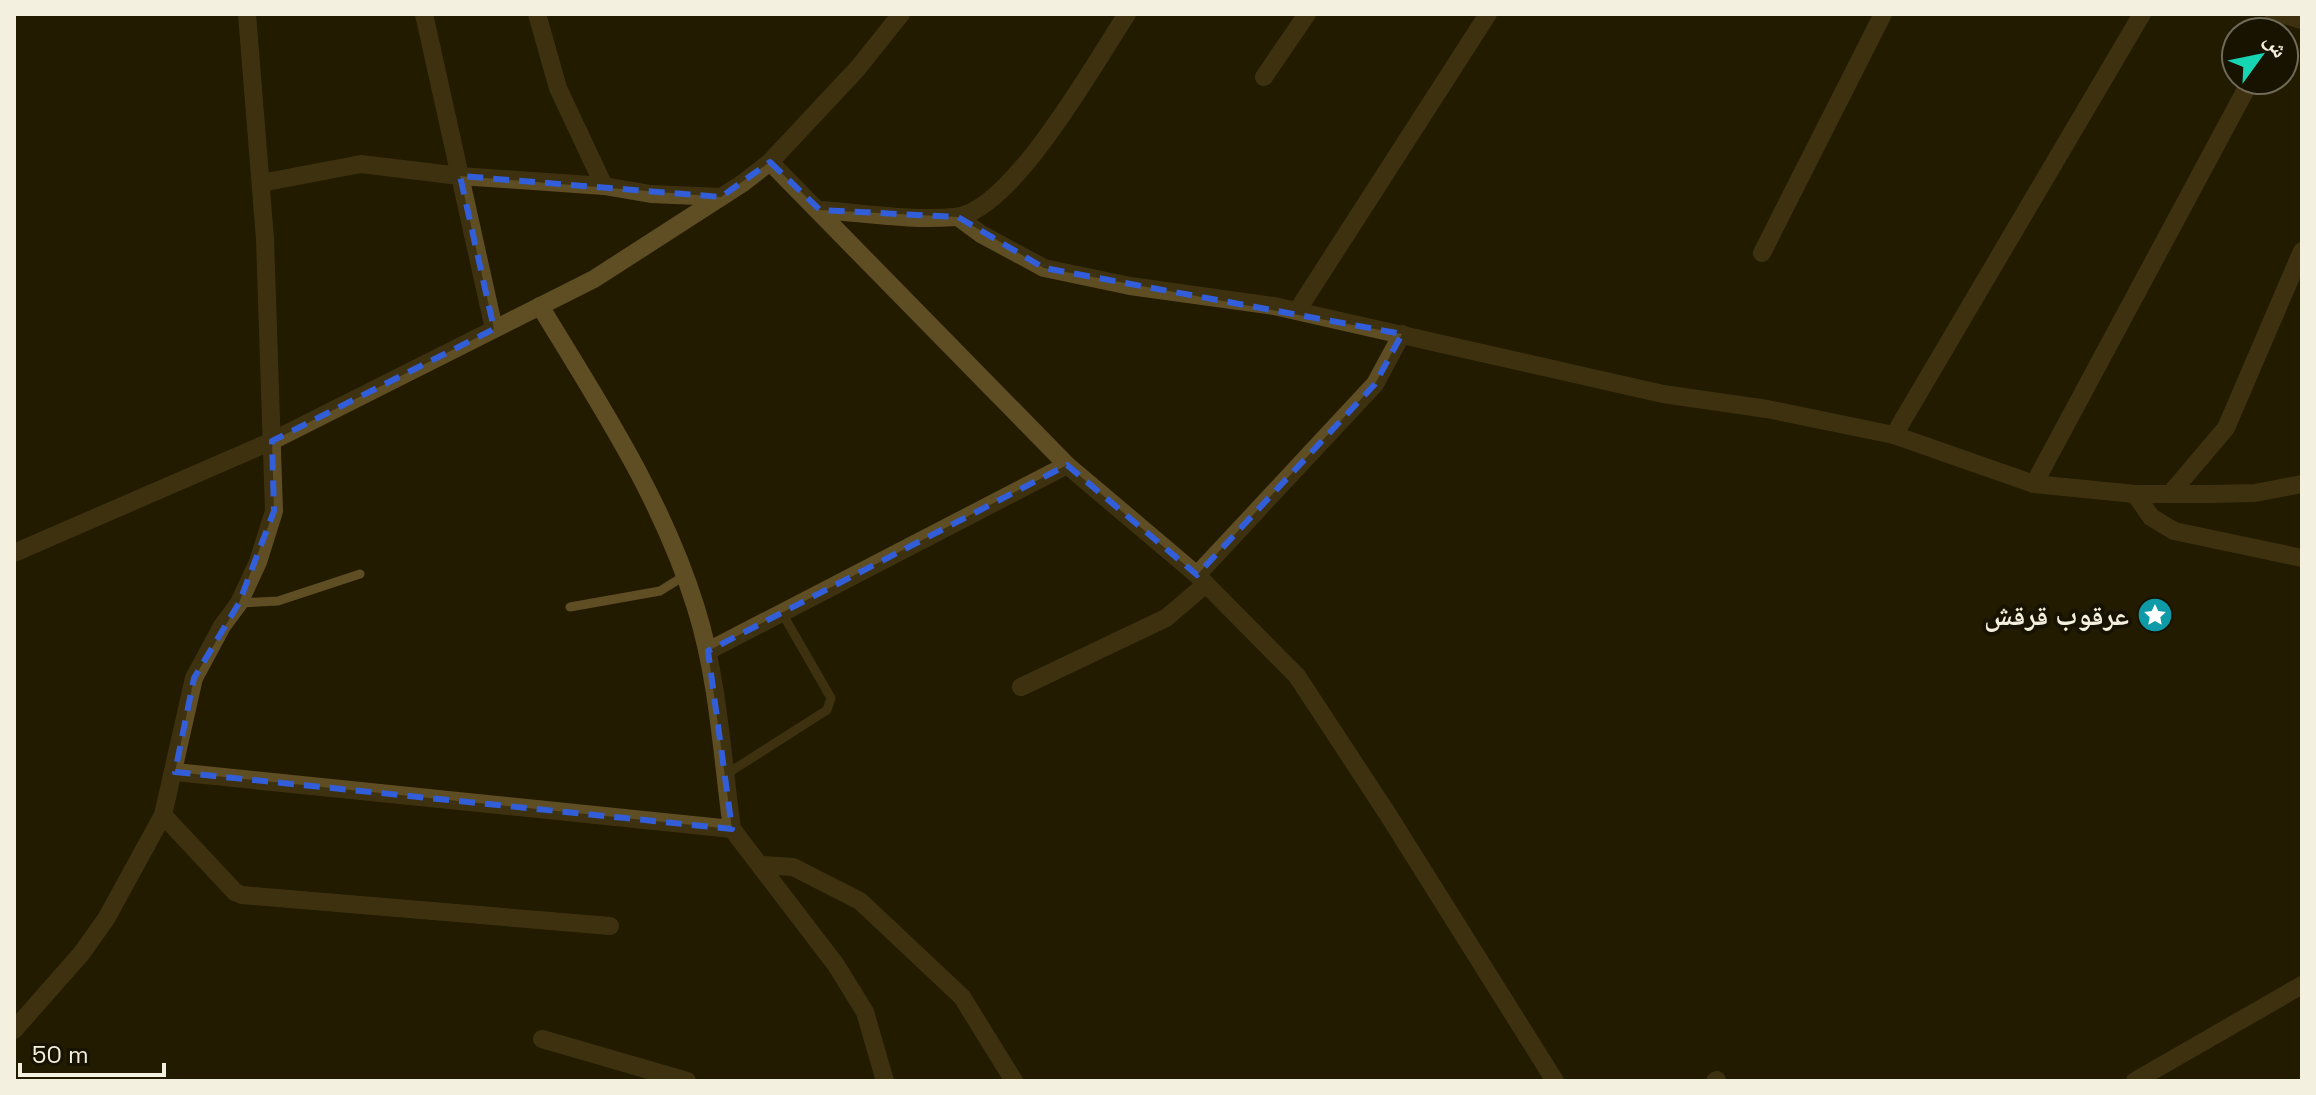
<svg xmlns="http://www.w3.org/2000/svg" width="2316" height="1095" viewBox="0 0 2316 1095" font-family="'Space Grotesk','Noto Naskh Arabic',sans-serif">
<rect width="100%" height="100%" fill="#221b00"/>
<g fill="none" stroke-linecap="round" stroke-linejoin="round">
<!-- lane -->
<g stroke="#5f4d23" stroke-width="9">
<polyline points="239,603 278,601 360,574"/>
<polyline points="570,607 660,591 684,576"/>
<polyline points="725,775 827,710 831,698 782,613"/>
</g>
<!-- street -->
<g stroke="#5f4d23" stroke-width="18">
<polyline points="424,14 494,329"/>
<polyline points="537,14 558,88 604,186 651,194 721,197"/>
<polyline points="2281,14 2302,20"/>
<polyline points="2270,32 2275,14"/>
<polyline points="1264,77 1307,14"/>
<polyline points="770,162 1067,465 1197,575 1297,676 1387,813 1555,1081"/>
<polyline points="261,183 361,164 460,176 604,186"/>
<path d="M820,210C864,213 912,221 955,217C1012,212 1096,61 1127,14"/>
<polyline points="958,217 981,234 1044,268 1130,286 1274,306 1663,394 1767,409 1894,435 2034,484 2135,494 2209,494 2255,493 2302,484"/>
<polyline points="1762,253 1883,14"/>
<polyline points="1297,311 1488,14"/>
<polyline points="1894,435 2142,14"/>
<polyline points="2034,484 2251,80"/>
<polyline points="2135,494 2151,517 2174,531 2302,558"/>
<polyline points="2170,494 2226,428 2302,251"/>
<polyline points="14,553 272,441 594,279 743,183 770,162 858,68 901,14"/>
<polyline points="1197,575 1375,384 1402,334"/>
<polyline points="708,651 1067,465"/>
<polyline points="1021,687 1166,618 1206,584"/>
<path d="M175,772L732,829C722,756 718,678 696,608C662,498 599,403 540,306"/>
<polyline points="163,815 235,892 242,895 610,926"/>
<polyline points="732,829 836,965 865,1012 885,1081"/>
<polyline points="763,865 793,867 860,901 962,997 1014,1081"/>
<polyline points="14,1030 81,954 106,919 163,815 194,678 222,626 239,603 258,562 274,511 265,239 247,14"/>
<polyline points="542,1039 687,1081"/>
<polyline points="1715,1081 1717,1080"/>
<polyline points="2135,1081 2302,985"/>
</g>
</g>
<!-- marked area -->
<path d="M0 0H2316V1095H0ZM770,162L820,210L958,217L1044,268L1402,334L1375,384L1197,575L1067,465L708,651L732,829L175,772L194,678L239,603L274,511L272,441L494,329L460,176L721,197Z" fill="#221b00" fill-opacity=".55" fill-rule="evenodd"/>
<path fill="none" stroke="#325ed9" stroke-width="6" stroke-dasharray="16 10" stroke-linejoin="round" d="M770,162L820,210L958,217L1044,268L1402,334L1375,384L1197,575L1067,465L708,651L732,829L175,772L194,678L239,603L274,511L272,441L494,329L460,176L721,197Z"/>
<!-- icons -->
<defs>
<symbol id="sight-disc" viewBox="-11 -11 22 22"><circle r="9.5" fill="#0f9aa8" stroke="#181200"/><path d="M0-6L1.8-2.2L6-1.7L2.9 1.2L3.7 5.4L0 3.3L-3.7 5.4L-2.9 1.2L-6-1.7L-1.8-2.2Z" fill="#fff"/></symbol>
</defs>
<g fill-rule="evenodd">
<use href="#sight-disc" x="2135" y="595" width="40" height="40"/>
</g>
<g text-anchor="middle" stroke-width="8" stroke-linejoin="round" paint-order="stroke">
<!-- poi labels -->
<g font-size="28" font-weight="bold" fill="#f4f0df" stroke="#181200" text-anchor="end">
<text x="2129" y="625">عرقوب قرقش</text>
</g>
</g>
<!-- border -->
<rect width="2316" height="1095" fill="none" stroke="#f4f0df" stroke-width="32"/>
<!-- north arrow -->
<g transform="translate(2260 56) rotate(57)"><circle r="38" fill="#181200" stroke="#706b59" stroke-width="2"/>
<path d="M0-6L14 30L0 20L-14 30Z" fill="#16d5b3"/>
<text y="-12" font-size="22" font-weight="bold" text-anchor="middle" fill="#f4f0df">ش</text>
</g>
<!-- scale -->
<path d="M20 1063v12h144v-12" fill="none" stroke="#f4f0df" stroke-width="4"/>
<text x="32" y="1063" font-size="24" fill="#f4f0df" stroke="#181200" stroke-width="6" paint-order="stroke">50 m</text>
</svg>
